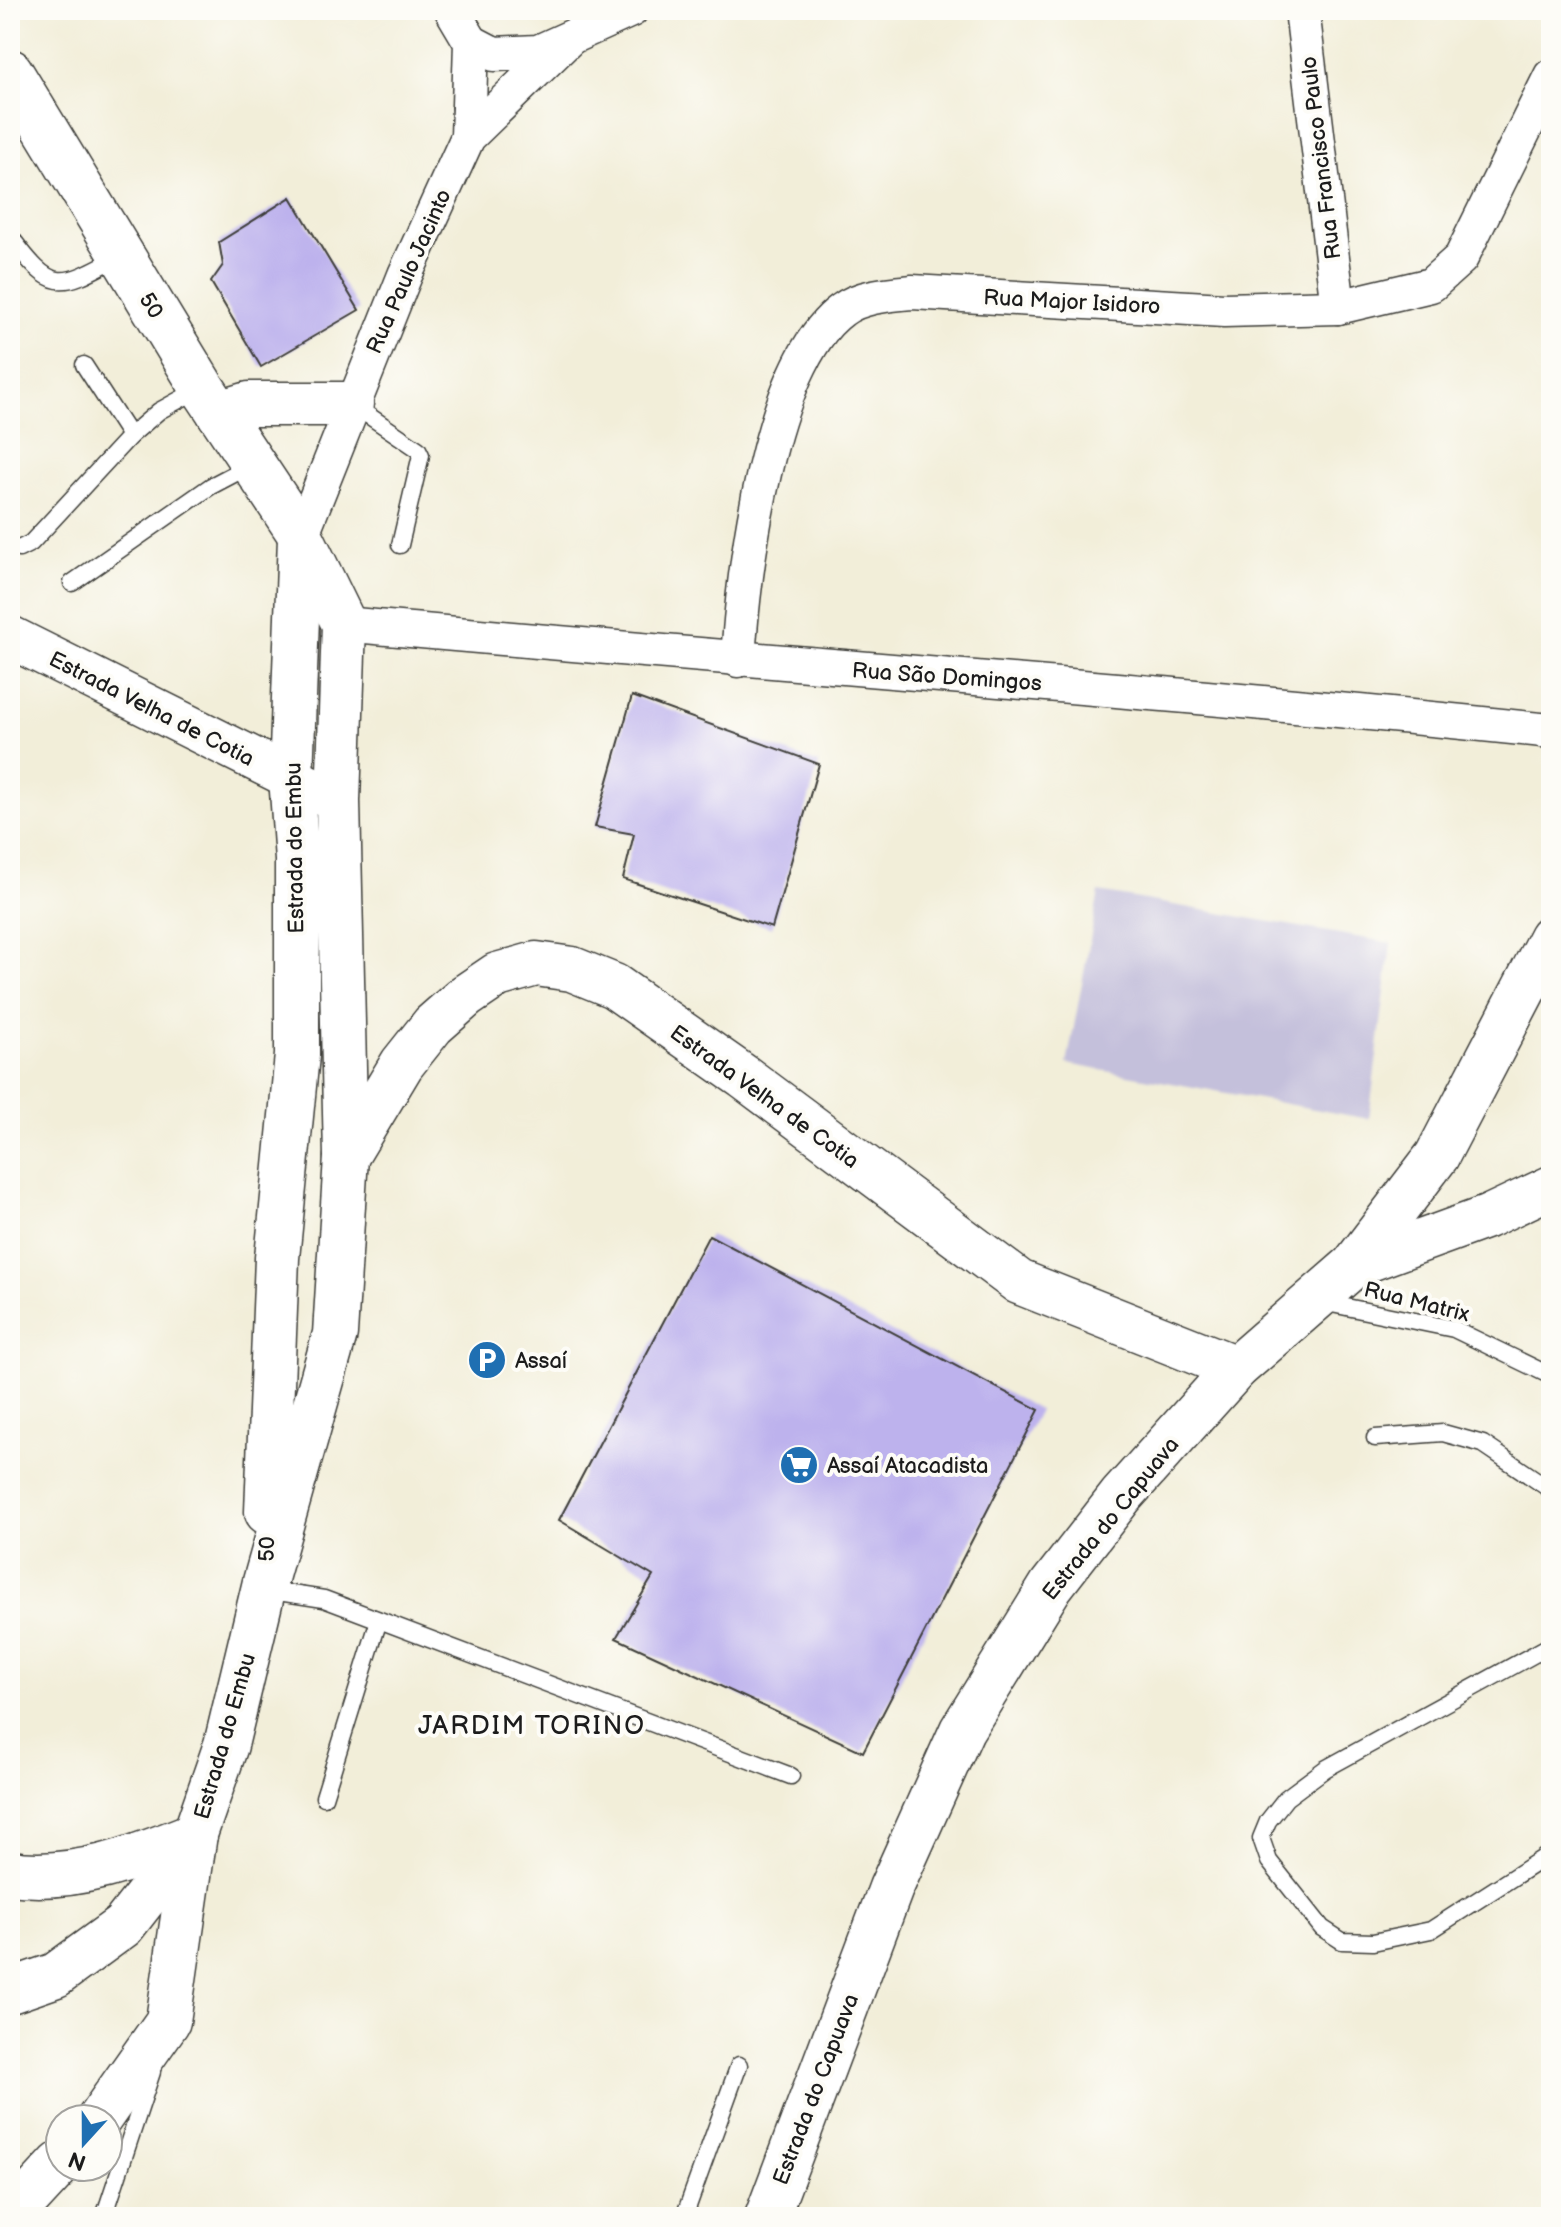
<svg xmlns="http://www.w3.org/2000/svg" width="1561" height="2227" viewBox="0 0 1561 2227" font-family="'Balsamiq Sans',sans-serif">
<rect width="100%" height="100%" fill="#fdfcf7"/>
<filter id="ink" filterUnits="userSpaceOnUse"><feTurbulence type="fractalNoise" baseFrequency=".0125" numOctaves="2"/><feDisplacementMap in="SourceGraphic" scale="16" xChannelSelector="R" yChannelSelector="G"/><feConvolveMatrix kernelMatrix="1 2 1 2 8 2 1 2 1" color-interpolation-filters="sRGB"/></filter>
<filter id="wash" filterUnits="userSpaceOnUse"><feTurbulence type="fractalNoise" baseFrequency=".006" numOctaves="4" result="noise"/><feDisplacementMap in="SourceGraphic" scale="32" xChannelSelector="R" yChannelSelector="G"/><feGaussianBlur stdDeviation="1.8" result="paint"/><feColorMatrix in="noise" values="0 0 0 0 0 0 0 0 0 0 0 0 0 0 0 0 0 1.4 0 .05"/><feComposite in="paint" operator="in"/></filter>
<g filter="url(#wash)">
<rect width="100%" height="100%" fill="#f2eed9"/>
<!-- industrial -->
<polygon fill="#c4c0db" points="1099,892 1391,943 1369,1119 1067,1064"/>
<g id="blocks">
<!-- building -->
<g fill="#bdb2ed">
<polygon points="291,197 359,310 261,367 211,282 223,265 219,242"/>
<polygon points="632,696 819,764 772,928 623,879 634,834 595,827"/>
<polygon points="709,1235 1039,1410 863,1752 616,1638 653,1576 559,1520"/>
</g>
</g>
</g>
<g filter="url(#ink)">
<use href="#blocks" fill-opacity="0" stroke="#3c3c38" stroke-width="2"/>
<g fill="none" stroke-linecap="round" stroke-linejoin="round">
<defs>
<g id="service">
<path d="M10,236C53,294 59,289 120,256"/>
<polyline points="84,365 130,436 159,411 201,388"/>
<polyline points="353,405 418,449 421,455 400,545"/>
<polyline points="10,547 19,549 31,543 130,436"/>
<polyline points="72,583 211,486 251,465"/>
<polyline points="1322,1302 1454,1329 1551,1376"/>
<polyline points="1375,1438 1443,1433 1483,1444 1551,1490"/>
<polyline points="265,1590 324,1599 791,1776"/>
<polyline points="1551,1645 1325,1769 1286,1798 1268,1821 1261,1838 1269,1861 1322,1928 1342,1941 1373,1942 1431,1930 1551,1853"/>
<polyline points="324,1797 379,1620"/>
<polyline points="104,2217 152,2072"/>
<polyline points="684,2217 739,2065"/>
</g>
<g id="minor">
<polyline points="452,10 471,42 468,137"/>
<polyline points="1302,10 1338,307"/>
<polyline points="471,42 494,54 538,52 631,10"/>
<polyline points="301,536 405,275 468,137 568,40"/>
<path d="M344,624C746,661 1149,689 1551,731"/>
<path d="M738,660C743,573 768,364 842,310C860,296 890,294 912,292L1224,310L1338,307L1431,285L1461,258L1551,76"/>
</g>
<g id="tertiary">
<polyline points="10,637 338,801"/>
<polyline points="1353,1266 1487,1217 1551,1187"/>
</g>
<g id="secondary">
<polyline points="10,71 202,387 301,536 344,624 338,801 346,1157 335,1334 265,1582 226,1745 195,1834 123,1926 56,1975 10,1991"/>
<polyline points="219,413 249,404 351,404"/>
<polyline points="346,1157 402,1064 433,1025 466,996 497,975 536,964 572,969 614,986 744,1077 1019,1282 1236,1368"/>
<polyline points="267,1512 277,1258 297,1055 297,860 291,777 300,538"/>
<polyline points="767,2217 891,1888 962,1730 1051,1586 1121,1496 1236,1368 1353,1266 1437,1156 1551,937"/>
</g>
<g id="motorway">
<path d="M10,1873C75,1882 136,1858 195,1834"/>
<polyline points="99,2119 168,2021 195,1834"/>
<polyline points="11,2217 60,2164"/>
</g>
</defs>
<!-- service casing -->
<use href="#service" stroke="#3c3c38" stroke-width="19"/>
<!-- minor casing -->
<use href="#minor" stroke="#3c3c38" stroke-width="37"/>
<!-- tertiary casing -->
<use href="#tertiary" stroke="#3c3c38" stroke-width="45"/>
<!-- secondary casing -->
<use href="#secondary" stroke="#3c3c38" stroke-width="47"/>
<!-- motorway casing -->
<use href="#motorway" stroke="#3c3c38" stroke-width="47"/>
<!-- service -->
<use href="#service" stroke="#fff" stroke-width="16"/>
<!-- minor -->
<use href="#minor" stroke="#fff" stroke-width="34"/>
<!-- tertiary -->
<use href="#tertiary" stroke="#fff" stroke-width="42"/>
<!-- secondary -->
<use href="#secondary" stroke="#fff" stroke-width="44"/>
<!-- motorway -->
<use href="#motorway" stroke="#fff" stroke-width="44"/>
</g>
</g>
<!-- icons -->
<defs>
<symbol id="parking-disc" viewBox="-11 -11 22 22"><circle r="9.5" fill="#1f6fb2" stroke="#fdfcf7"/><path d="M-3.5-5.5H1a3.5 3.5 0 0 1 0 7H-1V5.5H-3.5ZM-1-3.4V-.6H.8a1.4 1.4 0 0 0 0-2.8Z" fill="#fff"/></symbol>
<symbol id="supermarket-disc" viewBox="-11 -11 22 22"><circle r="9.5" fill="#1f6fb2" stroke="#fdfcf7"/><path d="M-6-5.5h2.5l.6 2H6L4.5 2H-2.5L-4.4-4H-6ZM-1.5 3.2a1.3 1.3 0 1 0 .1 0ZM3 3.2a1.3 1.3 0 1 0 .1 0Z" fill="#fff"/></symbol>
</defs>
<g fill-rule="evenodd">
<use href="#parking-disc" x="465" y="1338" width="44" height="44"/>
<use href="#supermarket-disc" x="777" y="1443" width="44" height="44"/>
</g>
<g text-anchor="middle" stroke-width="8" stroke-linejoin="round" paint-order="stroke">
<!-- street labels -->
<g font-size="22" fill="#1c1c1c" stroke="#fdfcf7">
<text transform="translate(1320 158) rotate(-97)" y="8">Rua Francisco Paulo</text>
<text transform="translate(408 271) rotate(-66)" y="8">Rua Paulo Jacinto</text>
<text transform="translate(1072 301) rotate(3)" y="8">Rua Major Isidoro</text>
<text transform="translate(152 305) rotate(59)" y="8">50</text>
<text transform="translate(947 676) rotate(4)" y="8">Rua São Domingos</text>
<text transform="translate(152 708) rotate(27)" y="8">Estrada Velha de Cotia</text>
<text transform="translate(294 848) rotate(-91)" y="8">Estrada do Embu</text>
<text transform="translate(765 1096) rotate(36)" y="8">Estrada Velha de Cotia</text>
<text transform="translate(1417 1301) rotate(14)" y="8">Rua Matrix</text>
<text transform="translate(1110 1518) rotate(-51)" y="8">Estrada do Capuava</text>
<text transform="translate(266 1549) rotate(-88)" y="8">50</text>
<text transform="translate(224 1736) rotate(-74)" y="8">Estrada do Embu</text>
<text transform="translate(815 2089) rotate(-69)" y="8">Estrada do Capuava</text>
</g>
<!-- poi labels -->
<g font-size="22" fill="#1c1c1c" stroke="#fdfcf7" text-anchor="start">
<text x="515" y="1368">Assaí</text>
<text x="827" y="1473">Assaí Atacadista</text>
</g>
<!-- quarter labels -->
<g font-size="26" letter-spacing="2" fill="#1c1c1c" stroke="#fdfcf7">
<text x="532" y="1734">JARDIM TORINO</text>
</g>
</g>
<!-- margin -->
<rect width="1561" height="2227" fill="none" stroke="#fdfcf7" stroke-width="40"/>
<!-- north arrow -->
<g transform="translate(84 2143) rotate(201)"><circle r="38" fill="#fdfcf7" stroke="#a3a29f" stroke-width="2"/>
<path d="M0-6L14 30L0 20L-14 30Z" fill="#1f6fb2"/>
<text y="-12" font-size="22" font-weight="bold" text-anchor="middle" fill="#1c1c1c">N</text>
</g>
</svg>
